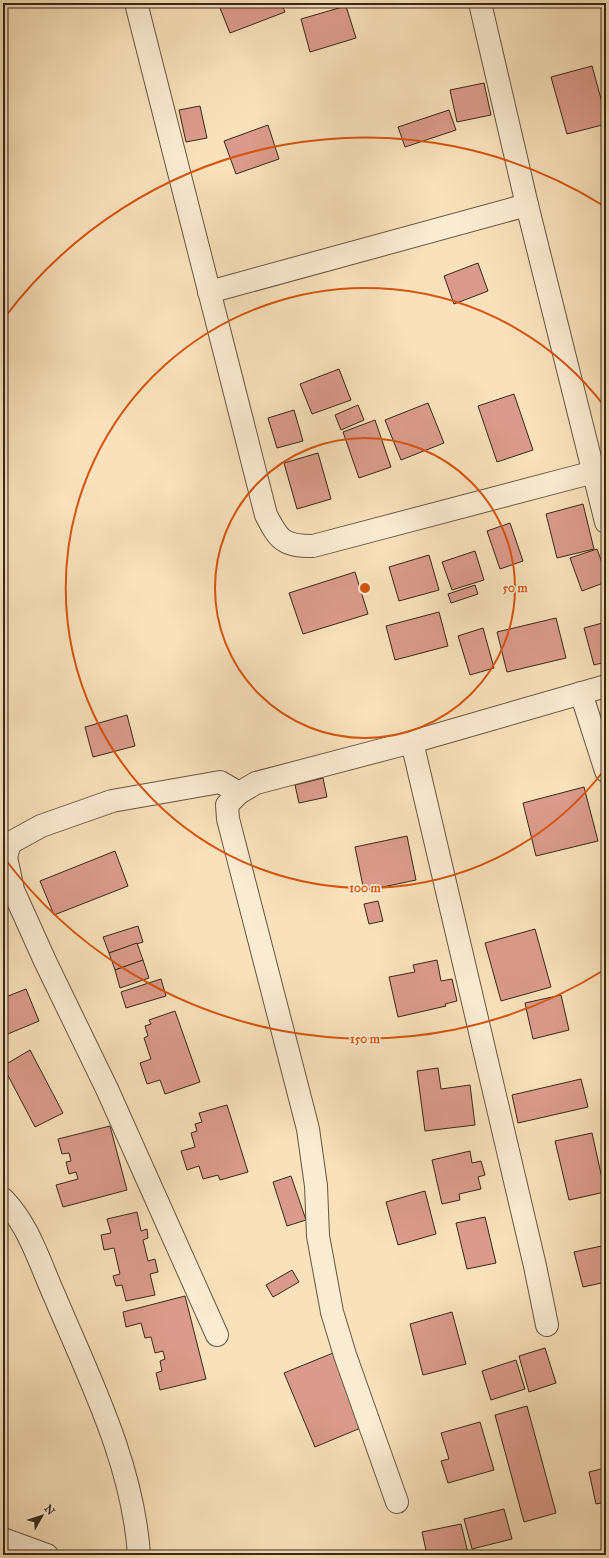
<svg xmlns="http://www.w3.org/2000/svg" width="609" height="1558" viewBox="0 0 609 1558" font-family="'IM FELL Great Primer',serif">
<rect width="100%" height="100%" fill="#f8e1bb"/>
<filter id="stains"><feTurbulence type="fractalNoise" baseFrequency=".005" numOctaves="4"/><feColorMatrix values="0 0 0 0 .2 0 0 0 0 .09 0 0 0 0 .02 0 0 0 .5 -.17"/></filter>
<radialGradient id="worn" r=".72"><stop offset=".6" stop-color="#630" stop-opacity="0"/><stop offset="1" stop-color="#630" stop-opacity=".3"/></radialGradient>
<!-- building -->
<g fill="#db9b8c" stroke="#372817">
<polygon points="218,3 281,3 285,12 230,33"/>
<polygon points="346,6 356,38 310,52 301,19"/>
<polygon points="592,66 606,117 606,124 567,134 551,77"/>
<polygon points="484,83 491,115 457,122 450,90"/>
<polygon points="200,106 207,138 186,142 179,110"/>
<polygon points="449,110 456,130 405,147 398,127"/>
<polygon points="268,125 279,159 236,174 224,141"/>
<polygon points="478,263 488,291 454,304 444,276"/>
<polygon points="339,369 351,400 312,414 300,384"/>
<polygon points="514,394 533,450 497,462 478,406"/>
<polygon points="428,403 444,443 401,460 385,420"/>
<polygon points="358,405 364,420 341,430 335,415"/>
<polygon points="294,410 303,441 277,448 268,418"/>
<polygon points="375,420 391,467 359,478 343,432"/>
<polygon points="318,453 331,499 297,509 284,463"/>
<polygon points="583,504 594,549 557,558 546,514"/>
<polygon points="510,523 523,561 500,569 487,531"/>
<polygon points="597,549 606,574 606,582 582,591 570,558"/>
<polygon points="475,551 484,580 452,590 442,562"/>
<polygon points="429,555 439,590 399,601 389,567"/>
<polygon points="355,572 368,614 303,634 289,593"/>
<polygon points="475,585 478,594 451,603 448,594"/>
<polygon points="439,612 448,646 395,660 386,626"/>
<polygon points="556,618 566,658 507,672 497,632"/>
<polygon points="606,622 606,662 594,665 584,628"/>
<polygon points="483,628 494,668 470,675 458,636"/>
<polygon points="127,715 135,746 93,757 85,727"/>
<polygon points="323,778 327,797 299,803 295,785"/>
<polygon points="584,787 598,841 536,856 523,803"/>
<polygon points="407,836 416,880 364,891 355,847"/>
<polygon points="115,851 128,886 54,915 40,881"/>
<polygon points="378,901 383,921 369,924 364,904"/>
<polygon points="138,926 143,942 109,953 103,937"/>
<polygon points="535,929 551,987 501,1001 485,943"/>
<polygon points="137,943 143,960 115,970 109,953"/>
<polygon points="143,960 149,978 120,988 115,970"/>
<polygon points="437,960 441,981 452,979 457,1001 445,1004 446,1006 398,1017 389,977 415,972 413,965"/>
<polygon points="161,979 166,996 126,1008 121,992"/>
<polygon points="26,989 39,1021 3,1036 3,998"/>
<polygon points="561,995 569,1030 533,1039 525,1003"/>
<polygon points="175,1011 200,1082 165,1094 160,1080 147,1084 140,1063 151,1059 144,1038 148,1036 145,1026 151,1024 149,1020"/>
<polygon points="30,1050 63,1113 35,1127 3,1066"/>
<polygon points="438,1068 441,1089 470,1085 475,1125 425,1131 417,1071"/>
<polygon points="581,1079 588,1107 518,1123 512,1095"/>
<polygon points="227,1105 248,1172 220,1180 218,1175 203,1179 199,1166 187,1170 181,1151 195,1147 191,1133 197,1131 195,1124 202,1122 199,1113"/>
<polygon points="110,1126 127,1190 63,1207 56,1185 78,1179 76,1172 69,1174 66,1162 71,1161 69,1153 62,1154 58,1139"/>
<polygon points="592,1133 605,1192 569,1200 555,1141"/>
<polygon points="470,1151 472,1163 481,1161 485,1175 478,1177 481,1189 459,1194 460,1200 442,1204 432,1160"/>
<polygon points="291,1176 306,1220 287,1226 273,1182"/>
<polygon points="425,1191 436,1234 398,1245 386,1202"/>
<polygon points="137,1212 141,1231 147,1229 148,1238 143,1240 148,1261 155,1259 158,1272 150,1274 155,1295 126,1301 122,1285 116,1286 113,1276 120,1274 114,1248 104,1250 101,1235 111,1233 107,1219"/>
<polygon points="485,1217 496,1263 467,1269 456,1223"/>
<polygon points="606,1245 606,1282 583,1287 574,1252"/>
<polygon points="292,1270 299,1282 273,1297 266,1285"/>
<polygon points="185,1296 206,1379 160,1390 156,1373 162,1371 160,1361 165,1359 163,1351 155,1353 151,1337 145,1338 141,1323 126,1327 123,1312"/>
<polygon points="452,1312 466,1364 423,1375 410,1324"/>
<polygon points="545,1348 556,1383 529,1392 519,1356"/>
<polygon points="333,1353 363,1427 315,1447 284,1373"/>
<polygon points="516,1360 525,1389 491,1400 482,1371"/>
<polygon points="527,1406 556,1513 524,1522 495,1415"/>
<polygon points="480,1422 494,1470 448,1483 441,1461 449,1459 441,1433"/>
<polygon points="606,1461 606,1502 596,1504 589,1472 605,1468 603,1462"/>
<polygon points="504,1509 512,1539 472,1549 464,1519"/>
<polygon points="461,1524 468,1553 457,1555 427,1555 422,1532"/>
</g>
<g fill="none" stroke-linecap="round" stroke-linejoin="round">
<defs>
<g id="minor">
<path d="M136,3L266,515C279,540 283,546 313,546L594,472"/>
<polyline points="480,3 527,205 606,522"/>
<polyline points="209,292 527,205"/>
<polyline points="581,693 606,771"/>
<path d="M3,1199C29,1225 40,1264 55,1297C90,1380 133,1464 139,1555"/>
<polyline points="547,1325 535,1266 412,742 606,686"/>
<polyline points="217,1335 107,1089 45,961 13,890 6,857 10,843 41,826 112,801 220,782 239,793"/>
<polyline points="397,1502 345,1355 332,1312 318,1236 316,1186 308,1129 228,819 227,805 239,793 256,783 412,742"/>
<polyline points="3,1539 47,1555"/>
</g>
</defs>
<!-- minor casing -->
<use href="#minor" stroke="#675640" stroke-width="24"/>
<!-- minor -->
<use href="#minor" stroke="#faecd3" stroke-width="22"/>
</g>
<!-- distance rings -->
<g fill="none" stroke="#d6540d" stroke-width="2">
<circle cx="365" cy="588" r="150"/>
<path d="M605 769A300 300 0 1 1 605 407"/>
<path d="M604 970A451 451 0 0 1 5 859M5 317A451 451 0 0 1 604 206"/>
</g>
<circle cx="365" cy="588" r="6" fill="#d6540d" stroke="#faecd3" stroke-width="2"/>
<g font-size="12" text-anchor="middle" font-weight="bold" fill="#d6540d" stroke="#faecd3" stroke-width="3" stroke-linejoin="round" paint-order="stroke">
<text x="515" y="592">50 m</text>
<text x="365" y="892">100 m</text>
<text x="365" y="1043">150 m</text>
</g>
<!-- margin -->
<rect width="609" height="1558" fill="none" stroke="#f8e1bb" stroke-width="16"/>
<rect x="4" y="4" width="601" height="1550" fill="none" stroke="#372817" stroke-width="2"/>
<rect x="8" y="8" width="593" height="1542" fill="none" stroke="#372817"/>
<!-- north arrow -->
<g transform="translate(42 1516) rotate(51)" stroke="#faecd3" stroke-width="3" paint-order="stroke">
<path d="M0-3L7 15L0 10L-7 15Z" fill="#372817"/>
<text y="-6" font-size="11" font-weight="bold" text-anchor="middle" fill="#372817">N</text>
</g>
<rect width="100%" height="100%" filter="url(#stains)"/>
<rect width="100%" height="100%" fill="url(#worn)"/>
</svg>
